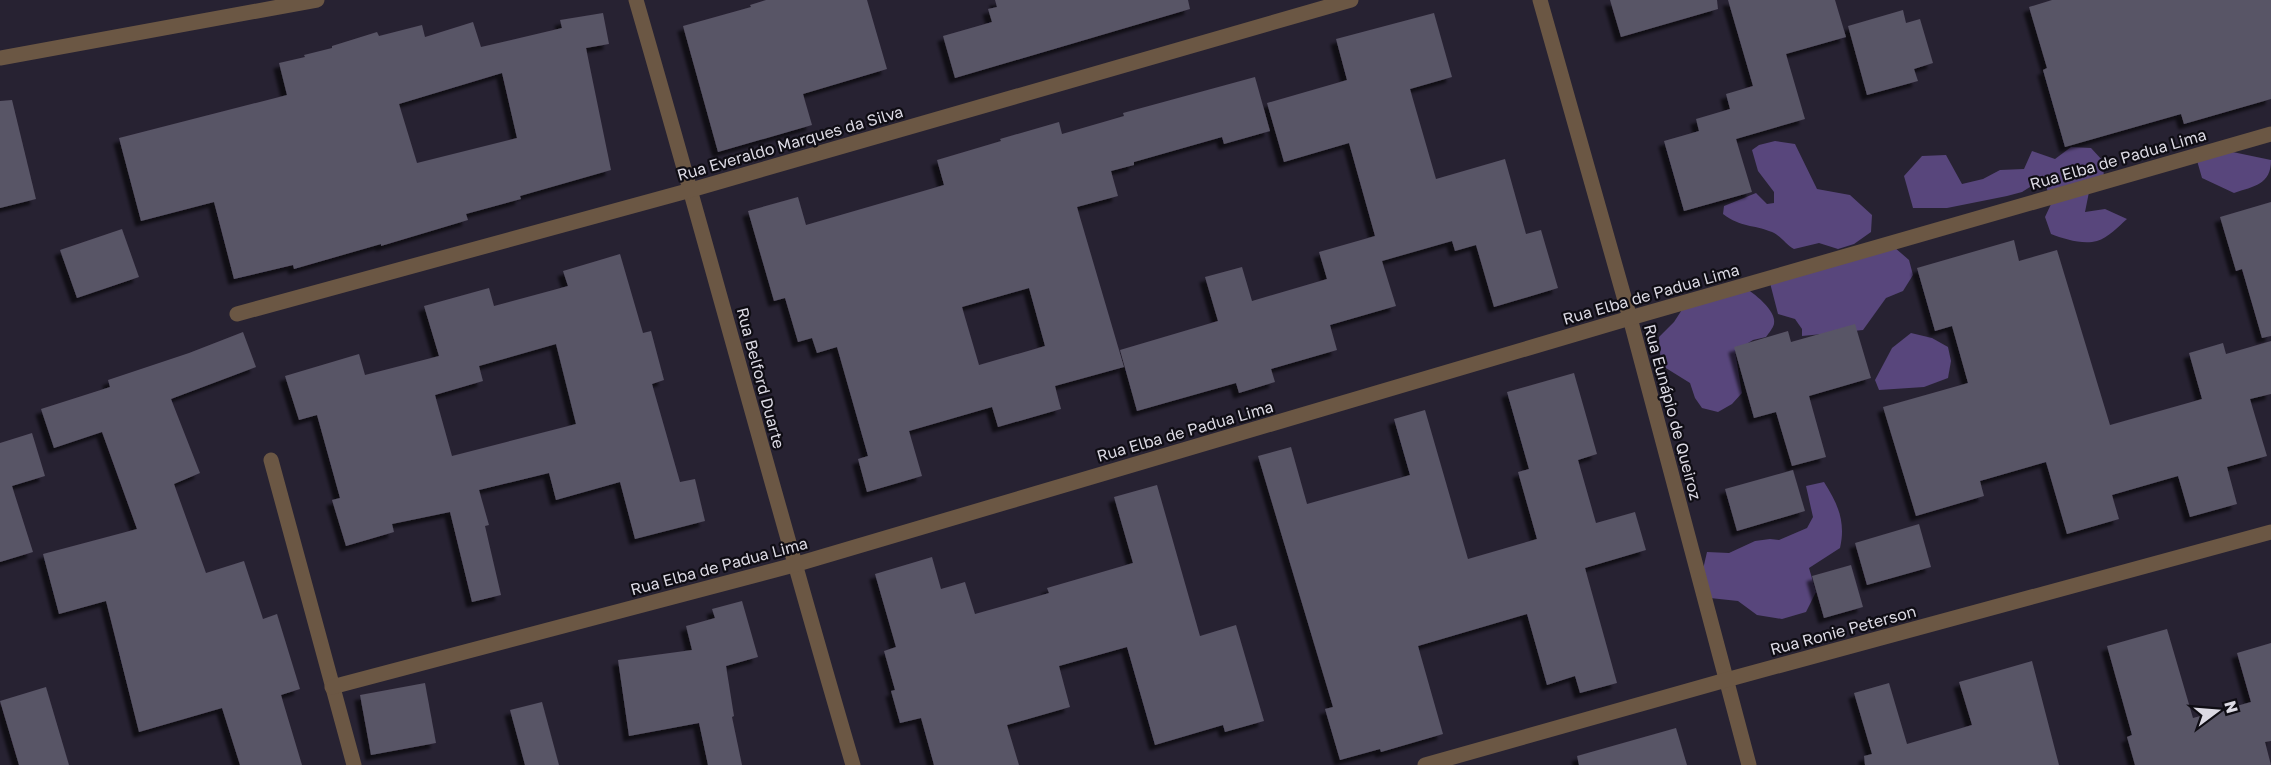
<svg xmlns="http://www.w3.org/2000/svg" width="2271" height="765" viewBox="0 0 2271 765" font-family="'Golos Text',sans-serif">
<defs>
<filter id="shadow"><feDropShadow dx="-5.5" dy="5.5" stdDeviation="1.5" flood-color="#0009"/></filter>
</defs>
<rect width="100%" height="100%" fill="#272232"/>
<!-- forest -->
<g fill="#58467c">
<path d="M1775,141L1795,144L1817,189L1850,195L1872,215L1871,232L1854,244L1838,249L1819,243L1794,249C1786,245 1780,235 1772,232C1752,224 1742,228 1723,214L1724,206L1756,193L1767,204L1774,203V192L1758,171L1752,150L1759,145Z"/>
<path d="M2071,147L2091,148L2103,161L2104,180L2089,192L2085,212L2105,209L2127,219C2119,226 2108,238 2097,241C2083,245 2064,239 2051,234L2045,217L2052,202L2043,179L2022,192L2007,196L1947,208H1913L1904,176L1922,156L1946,155L1962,184L1983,179L2000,170L2024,169L2032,151L2055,159Z"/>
<path d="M2223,150L2271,160C2271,185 2254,186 2234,193L2202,178L2196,157Z"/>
<polygon points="1894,247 1909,260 1913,275 1903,291 1886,298 1863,330 1802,336 1802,329 1795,319 1778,314 1769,279"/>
<path d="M1743,286C1753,293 1777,310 1774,324C1773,328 1769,333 1766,337L1753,340L1735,351L1742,393L1732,404L1718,412L1702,408L1695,398L1690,383L1661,365L1659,337L1674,322L1687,302Z"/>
<polygon points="1911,333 1932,338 1948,347 1951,361 1948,378 1924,387 1879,390 1875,380 1892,348"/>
<path d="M1824,482C1838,504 1846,522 1840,548L1809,568L1816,592L1806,612L1782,619L1757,615L1738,601L1710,598L1701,578L1707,552L1729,553L1755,541L1770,539L1779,540L1807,528L1813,517L1806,486Z"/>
</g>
<!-- building -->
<g fill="#595466" fill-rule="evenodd" filter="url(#shadow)">
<polygon points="766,0 867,0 887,69 803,94 812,125 718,152 683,26 751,7 750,5"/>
<polygon points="995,0 1188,0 1190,9 955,78 943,36 992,22 988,9 997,7"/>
<polygon points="1610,0 1717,0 1718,9 1621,37"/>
<polygon points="1728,0 1835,0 1846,37 1786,54 1805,119 1736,139 1752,192 1684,211 1664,141 1699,131 1696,119 1730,109 1726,94 1753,86"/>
<polygon points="2052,0 2271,0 2271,99 2184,124 2181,114 2065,147 2043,70 2047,68 2029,7"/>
<polygon points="1903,10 1906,23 1920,19 1933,63 1914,69 1918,81 1867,95 1848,26"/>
<path d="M603,13L609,44L586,48L611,170L520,196L521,199L466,214L468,220L381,246V244L294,269L293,265L234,279L214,202L141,221L119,138L287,95L279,63L305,57L304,55L332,48V46L377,32L379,36L422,25L425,37L473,22L481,47L562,28L560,20ZM502,73L517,138L417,163L399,104Z"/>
<polygon points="1434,13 1452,77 1410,89 1436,179 1505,159 1526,234 1541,230 1558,288 1494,307 1476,245 1455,251 1452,241 1382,261 1396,306 1330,325 1337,350 1271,369 1275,382 1239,393 1236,383 1137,411 1120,350 1218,321 1205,277 1242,267 1252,301 1327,279 1319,252 1375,236 1349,143 1284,162 1267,103 1347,80 1336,39"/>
<path d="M1255,77L1270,131L1224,144L1222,137L1134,162V165L1111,171L1118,196L1077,207L1124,367L1055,386L1061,409L998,427L992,407L909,431L922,476L867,492L858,459L868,456L837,347L817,353L812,338L798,342L785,298L774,301L748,211L798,197L806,225L944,185L937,160L1001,141L1000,139L1059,122L1062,134L1124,116L1123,113ZM1029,288L1045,346L979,365L962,307Z"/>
<polygon points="12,100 36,199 0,208 0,101"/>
<polygon points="2271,202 2271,336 2262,338 2242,269 2236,271 2220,217"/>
<polygon points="122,229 139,277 77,298 60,250"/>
<polygon points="2014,240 2019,261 2057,250 2110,425 2202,399 2189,353 2223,343 2226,354 2271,341 2271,394 2250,399 2267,456 2227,467 2237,504 2190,517 2178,476 2112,495 2119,519 2067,534 2046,462 1980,481 1984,496 1916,516 1883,407 1968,383 1952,326 1935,331 1917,268"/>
<path d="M620,254L643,333L651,331L664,380L652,384L680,482L695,479L705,521L635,539L620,482L556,500L549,473L479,490L489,525L485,526L501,595L472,602L450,512L392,524L394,532L346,546L332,500L340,498L317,415L299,420L285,376L359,354L365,375L439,356L424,306L489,288L494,306L568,286L563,271ZM556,344L576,424L452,456L435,395L483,381L479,366Z"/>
<polygon points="1855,324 1871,378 1809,396 1826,457 1792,466 1776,412 1754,418 1734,347 1788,331 1791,342"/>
<polygon points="243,332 256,367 171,399 200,473 174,484 206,573 244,561 263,619 277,614 300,689 281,695 302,765 240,765 222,708 139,732 106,601 59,614 43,554 137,529 102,432 54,448 41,409 110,387 108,380 189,353"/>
<polygon points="1574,373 1597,454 1578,460 1596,523 1635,512 1646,550 1585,568 1617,683 1580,693 1575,676 1547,685 1527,614 1418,646 1443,734 1381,752 1380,749 1340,760 1325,709 1333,707 1258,456 1291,447 1307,504 1410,475 1394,419 1425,410 1468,559 1537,539 1518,472 1529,469 1507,392"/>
<polygon points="32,433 45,476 12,486 33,552 0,562 0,443"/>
<polygon points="1793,470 1805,511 1737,531 1725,489"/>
<polygon points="1157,485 1200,636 1236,625 1264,721 1225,732 1223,725 1155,745 1127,647 1059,666 1070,707 1007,725 1019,765 934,765 921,718 900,723 891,691 895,690 884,651 896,647 875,574 932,557 941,589 965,582 975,614 1049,593 1047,588 1133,563 1114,497"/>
<polygon points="1919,524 1931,567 1867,585 1855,543"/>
<polygon points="1851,565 1863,607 1824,618 1812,576"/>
<polygon points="742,601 758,657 726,666 734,716 732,717 742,765 708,765 699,723 629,736 618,660 692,650 686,626 715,618 712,609"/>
<polygon points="2167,629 2193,718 2251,702 2237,653 2271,643 2271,741 2265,742 2271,765 2135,765 2127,737 2132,735 2107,646"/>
<polygon points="2032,661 2059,765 1865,765 1864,756 1872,754 1854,693 1889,683 1907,744 1972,725 1959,682"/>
<polygon points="425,683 436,743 371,755 360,695"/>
<polygon points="46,687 69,765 19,765 0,701"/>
<polygon points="542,702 559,765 525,765 510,710"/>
<polygon points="1676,728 1687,765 1579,765 1577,756"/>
</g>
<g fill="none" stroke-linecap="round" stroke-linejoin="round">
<!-- minor -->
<g stroke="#6b5744" stroke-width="15">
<path d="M636,0C710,255 778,511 853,765"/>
<polyline points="1540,0 1630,318 1749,765"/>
<polyline points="0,58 317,0"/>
<polyline points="237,314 691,190 1351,0"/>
<polyline points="271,460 354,765"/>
<polyline points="332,687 794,565 1630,318 2271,134"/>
<polyline points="1425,765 1726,680 2271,532"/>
</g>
</g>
<g text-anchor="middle" stroke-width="4.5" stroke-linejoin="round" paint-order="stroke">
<!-- street labels -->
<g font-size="16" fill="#dcdae4" stroke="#0f0d14">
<text transform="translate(790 143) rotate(-16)" y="6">Rua Everaldo Marques da Silva</text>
<text transform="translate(2118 159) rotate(-16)" y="6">Rua Elba de Padua Lima</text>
<text transform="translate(1651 294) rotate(-16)" y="6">Rua Elba de Padua Lima</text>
<text transform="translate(761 378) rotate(75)" y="6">Rua Belford Duarte</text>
<text transform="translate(1673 412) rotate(75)" y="6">Rua Eunápio de Queiroz</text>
<text transform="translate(1185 431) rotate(-16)" y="6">Rua Elba de Padua Lima</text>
<text transform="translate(719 566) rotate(-15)" y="6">Rua Elba de Padua Lima</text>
<text transform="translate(1843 630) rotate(-15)" y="6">Rua Ronie Peterson</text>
</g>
</g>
<!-- north arrow -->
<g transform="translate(2217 711) rotate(74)" stroke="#0f0d14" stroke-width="4.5" paint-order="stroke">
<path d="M0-4.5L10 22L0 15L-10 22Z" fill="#dcdae4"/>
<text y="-9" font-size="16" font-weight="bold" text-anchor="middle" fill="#dcdae4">N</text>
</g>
</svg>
